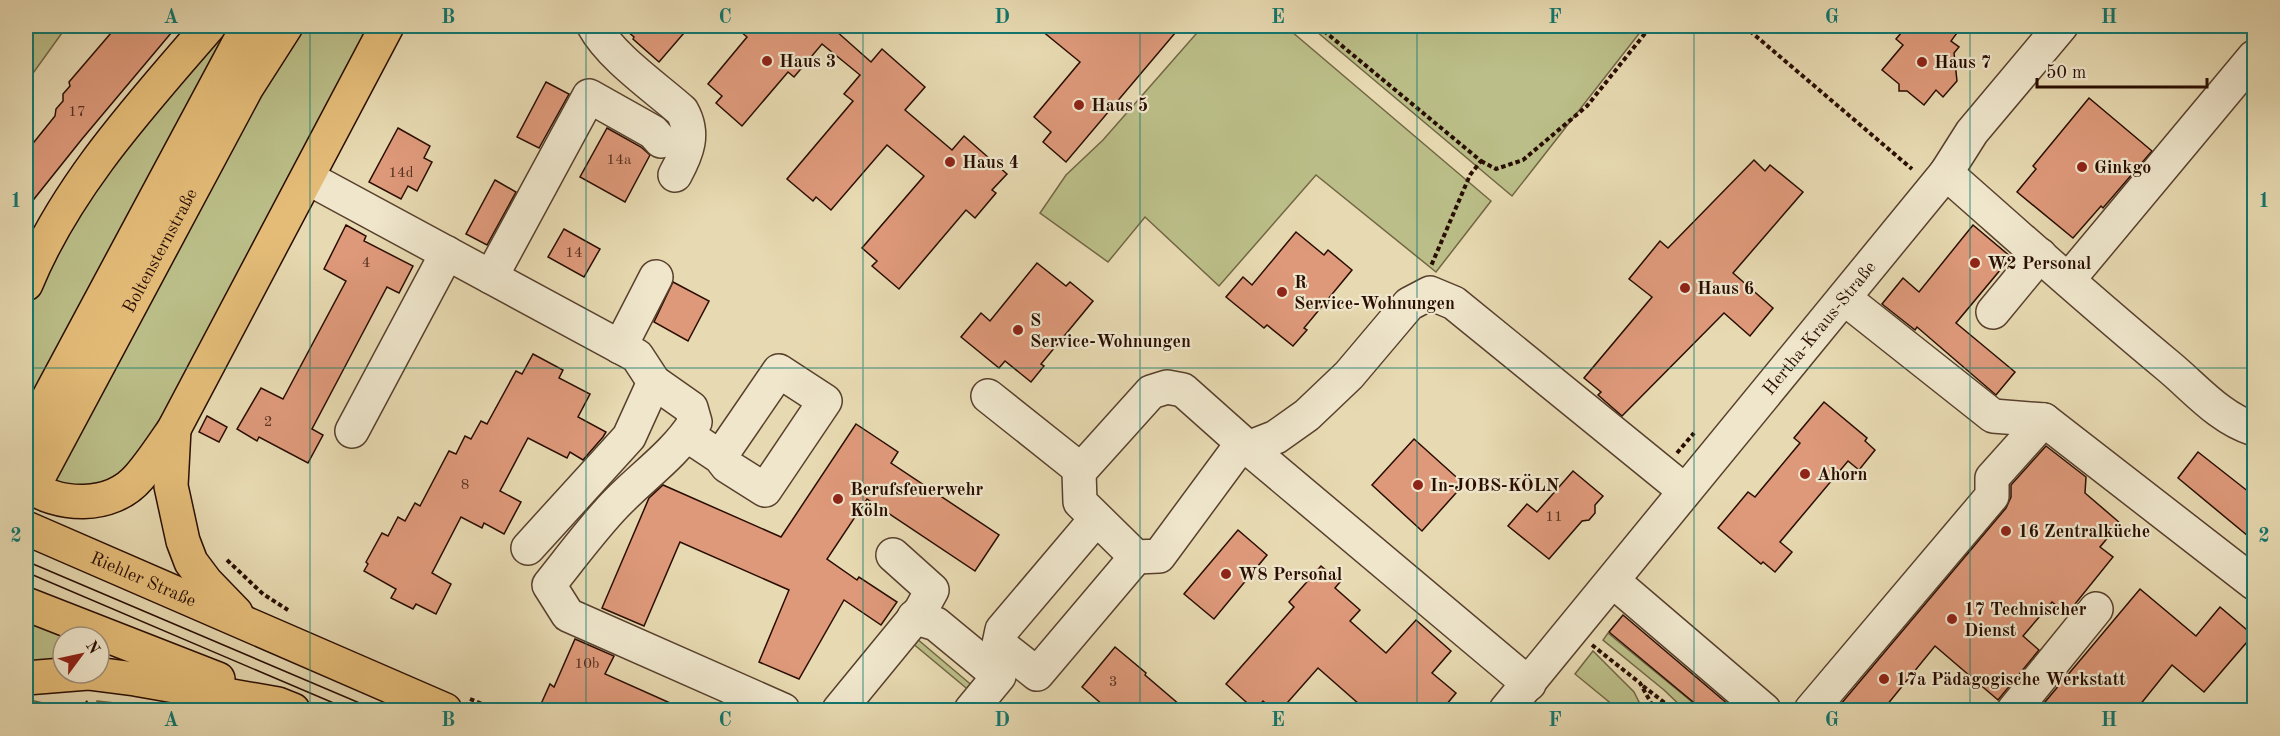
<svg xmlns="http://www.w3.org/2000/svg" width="2280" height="736" viewBox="0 0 2280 736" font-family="'Old Standard TT',serif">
<rect width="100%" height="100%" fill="#e7d9b1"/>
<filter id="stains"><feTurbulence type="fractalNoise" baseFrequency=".00333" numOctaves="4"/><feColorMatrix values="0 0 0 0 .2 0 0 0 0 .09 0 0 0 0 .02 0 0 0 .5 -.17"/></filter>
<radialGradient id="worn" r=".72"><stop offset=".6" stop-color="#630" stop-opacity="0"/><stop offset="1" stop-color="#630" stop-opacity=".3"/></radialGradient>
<!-- green -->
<g fill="#bbbe88" stroke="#726644" stroke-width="1.5">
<polygon points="26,26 67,26 26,83"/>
<polygon points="218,26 232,26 174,129 26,409 26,310 42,269 62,230"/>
<polygon points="301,26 374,26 150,448 104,488 51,485 260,95"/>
<polygon points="1203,26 1285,26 1491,201 1436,272 1316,175 1219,286 1145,217 1108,262 1040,213 1066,175 1103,140"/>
<polygon points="1310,26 1645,26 1512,196"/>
<polygon points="26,611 89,637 63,637 63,662 26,664"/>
<polygon points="1608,633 1697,706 1702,710 1685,710 1664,690 1603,640"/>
<polygon points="916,638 975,688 971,692 911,642"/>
<polygon points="1593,651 1634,692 1643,710 1619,710 1575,674"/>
<polygon points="26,699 47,704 62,710 26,710"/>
<polygon points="97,701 178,710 179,710 139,710 97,705"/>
</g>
<!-- building -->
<g fill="#de997a" stroke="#290d01" stroke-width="1.5">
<polygon points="117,26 177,26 82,139 26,209 26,152 55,116 56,109 63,101 63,94 70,86 69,82"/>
<polygon points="621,26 690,26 659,62 633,39 634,37"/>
<polygon points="734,26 839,26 835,30 871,62 882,49 925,87 905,110 952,150 964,136 1007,174 992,190 996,193 975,218 966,210 899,289 872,266 877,261 862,248 924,176 887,145 831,210 816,197 813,201 787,179 853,101 844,94 860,75 822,44 794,77 788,72 742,126 716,103 722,96 708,84 747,37"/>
<polygon points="1036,26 1181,26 1066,162 1043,142 1051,132 1034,117 1080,62"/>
<polygon points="1907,26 1948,26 1957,33 1951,41 1959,47 1954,53 1957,81 1943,97 1936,90 1924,105 1907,91 1899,91 1899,84 1882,70 1903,45 1896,39"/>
<polygon points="546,82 569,94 539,148 517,137"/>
<polygon points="2089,98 2152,151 2103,208 2101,206 2073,238 2017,192 2036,169 2033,166"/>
<polygon points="398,128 430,146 424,158 432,162 417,191 408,186 401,199 369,182"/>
<polygon points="607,128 641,147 650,155 625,202 580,177"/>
<polygon points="1754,160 1765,171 1770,165 1803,192 1733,273 1773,308 1750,336 1724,313 1622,416 1598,395 1601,392 1584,378 1652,297 1629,279 1660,241 1668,248"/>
<polygon points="495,180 516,192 487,245 466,234"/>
<polygon points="346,225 366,236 364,241 413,266 399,293 387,287 349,359 312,429 323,435 308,463 259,437 257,441 237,429 261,388 283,399 346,281 324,269"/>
<polygon points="1973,225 2011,257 1956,323 2015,372 1996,395 1917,327 1915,330 1882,304 1903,278 1919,292"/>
<polygon points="564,229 600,249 584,277 548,257"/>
<polygon points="1296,232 1324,255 1328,250 1352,270 1304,328 1307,330 1293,346 1267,325 1264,328 1226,297 1243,277 1252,285"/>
<polygon points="1037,263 1066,286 1070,282 1093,301 1041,364 1044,366 1031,382 1005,361 999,368 961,337 981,313 990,321"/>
<polygon points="673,282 709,301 688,341 654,322"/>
<polygon points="533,354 563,370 559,378 590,394 578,417 606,432 603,437 583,460 570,452 567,458 528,438 500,491 521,502 504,534 484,523 482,528 461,517 432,573 451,584 436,614 416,604 413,609 391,598 396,589 364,571 368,564 366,562 382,533 388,536 398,517 405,521 415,503 420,506 449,451 456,454 465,436 471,439 481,421 487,424 516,371 522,374"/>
<polygon points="1824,402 1867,438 1865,441 1875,450 1859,470 1848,461 1780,542 1792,552 1775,572 1763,562 1761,564 1718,528 1748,492 1755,497 1800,443 1794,438"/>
<polygon points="207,416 227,427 219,442 199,432"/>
<polygon points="856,424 898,452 891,463 999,535 975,571 867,499 827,559 857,580 859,577 897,602 881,625 844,600 799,679 759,662 789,590 680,542 644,626 602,608 649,498 663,485 781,537"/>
<polygon points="1414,439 1464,484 1422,531 1372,485"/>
<polygon points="2046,446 2086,477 2085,493 2120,523 2100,547 2113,557 2067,614 2052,602 2023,636 2039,650 1998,700 1935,646 1882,711 1835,711 2006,508 2011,497 2011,485"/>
<polygon points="2198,452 2254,496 2254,541 2178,478"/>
<polygon points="1573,471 1603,496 1595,505 1595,513 1589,520 1582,521 1549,559 1508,526 1527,504 1537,512"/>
<polygon points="1238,530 1267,555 1214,619 1184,594"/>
<polygon points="1321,566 1340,582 1335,588 1360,610 1350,621 1386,653 1416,620 1451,651 1432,673 1456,693 1441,711 1367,711 1318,668 1280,711 1274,711 1263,701 1255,710 1226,684 1294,607 1289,602"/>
<polygon points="2140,589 2196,636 2220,607 2253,635 2204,692 2172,665 2135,711 2055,711 2045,702"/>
<polygon points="1623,615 1736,711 1704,711 1609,632"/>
<polygon points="575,639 614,656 605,674 688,711 596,711 578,703 575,711 557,711 541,704 550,684 554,687"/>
<polygon points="1115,647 1146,673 1145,675 1187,711 1110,711 1082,687"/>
</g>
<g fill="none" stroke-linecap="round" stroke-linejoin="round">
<defs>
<g id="minor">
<path d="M594,26C611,57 655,87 682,111C695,134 687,153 675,175"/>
<path d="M1946,173C2020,238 2092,303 2167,365C2195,388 2219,418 2254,429"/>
<path d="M308,178L637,356L654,382L691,408L695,422C673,457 638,479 611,509C589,533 569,560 549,585L568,615L783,710"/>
<polyline points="491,277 589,96 653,132 661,141"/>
<polyline points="2068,280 2254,57"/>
<polyline points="1844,298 1993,416 2044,420 2254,583"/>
<polyline points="1993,312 2040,255"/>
<polyline points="620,347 656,277"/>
<polyline points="988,396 1081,470"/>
<polyline points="352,431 447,253"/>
<polyline points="687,435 720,457 779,371 825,401 765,490 727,466 720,457"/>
<polyline points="1096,519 1002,630 999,644 1037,674 1136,557"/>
<polyline points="528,548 629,437 654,382"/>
<polyline points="1613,581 1764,710"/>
<polyline points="914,617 936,624 999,676 971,710"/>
<polyline points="1529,684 1247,447 1183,390 1167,387 1151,392 1079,472 1080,502 1136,557 1159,556 1235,453 1276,437 1307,415 1349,375 1409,304 1430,293 1454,303 1685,491"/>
<polyline points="839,710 921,610 932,590 893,555"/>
<path id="s1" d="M1506,710L1946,173L1972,132L2061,26"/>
<polyline points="1811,710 1992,496 1992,478 2044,420"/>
<polyline points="2014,710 2096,609"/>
</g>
<g id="major">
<path d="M26,284C66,186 141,105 209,26"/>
<polyline points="174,429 171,486 183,541 191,562 206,582 236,613"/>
<polyline points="26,440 248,26"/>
<path id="s2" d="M38,478L247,87L286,26"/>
<path d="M26,484C58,507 111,510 139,477C152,462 163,445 174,429L387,26"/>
<path id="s3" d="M26,528L445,710"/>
<polyline points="26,604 218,679"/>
<polyline points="26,678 88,673 135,679 278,704 293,710"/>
</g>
</defs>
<!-- minor casing -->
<use href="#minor" stroke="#58402d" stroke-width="36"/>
<!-- major casing -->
<use href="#major" stroke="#290d01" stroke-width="36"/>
<!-- path -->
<g stroke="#290d01" stroke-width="4" stroke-dasharray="4.5 3" stroke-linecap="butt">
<polyline points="1318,26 1481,161 1470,175 1431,266"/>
<polyline points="1744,26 1912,169"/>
<polyline points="1481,161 1496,169 1523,160 1587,106 1651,26"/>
<polyline points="1677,453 1694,433"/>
<polyline points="227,560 263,594 288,610"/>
<polyline points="1592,645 1640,683 1655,710"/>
<polyline points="1643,686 1674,710"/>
<polyline points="470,699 497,710"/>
<polyline points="73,710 88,702"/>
</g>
<!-- minor -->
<use href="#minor" stroke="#efe6cc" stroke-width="33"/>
<!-- major -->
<use href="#major" stroke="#e4bc78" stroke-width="33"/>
<!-- tram -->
<g stroke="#290d01" stroke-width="1.5">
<polyline points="26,561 376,710"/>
<polyline points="26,572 350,710"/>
</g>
</g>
<!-- grid -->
<path fill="none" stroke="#0f766e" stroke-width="1.5" stroke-opacity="0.55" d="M310,26V710M586,26V710M863,26V710M1140,26V710M1417,26V710M1694,26V710M1970,26V710M26,368H2254"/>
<!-- markers -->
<g fill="#8f2418" stroke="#efe6cc" stroke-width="2">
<circle cx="767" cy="61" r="6"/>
<circle cx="1922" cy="62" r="6"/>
<circle cx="1079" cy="105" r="6"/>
<circle cx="950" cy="162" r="6"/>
<circle cx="2082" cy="167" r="6"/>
<circle cx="1975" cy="263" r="6"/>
<circle cx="1685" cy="288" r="6"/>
<circle cx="1282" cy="292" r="6"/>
<circle cx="1018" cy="330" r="6"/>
<circle cx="1805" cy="474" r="6"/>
<circle cx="1418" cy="485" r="6"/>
<circle cx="838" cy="499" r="6"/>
<circle cx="2006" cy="531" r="6"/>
<circle cx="1226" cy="574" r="6"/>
<circle cx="1952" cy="619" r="6"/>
<circle cx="1884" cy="679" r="6"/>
</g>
<g text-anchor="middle" stroke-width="4.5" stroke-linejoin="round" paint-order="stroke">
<!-- number labels -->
<g font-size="15" fill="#56301f">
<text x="77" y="116">17</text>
<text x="619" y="164">14a</text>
<text x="401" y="177">14d</text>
<text x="574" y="257">14</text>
<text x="366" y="267">4</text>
<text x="268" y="426">2</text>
<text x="465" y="489">8</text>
<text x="1554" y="521">11</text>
<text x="587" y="668">10b</text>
<text x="1113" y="686">3</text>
</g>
<!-- poi labels -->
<g font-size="18" font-weight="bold" fill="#290d01" stroke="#efe6cc" text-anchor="start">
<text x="779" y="67">Haus 3</text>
<text x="1934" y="68">Haus 7</text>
<text x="1091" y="111">Haus 5</text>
<text x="962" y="168">Haus 4</text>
<text x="2094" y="173">Ginkgo</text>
<text x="1987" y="269">W2 Personal</text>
<text x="1294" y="288">R<tspan x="1294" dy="21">Service-Wohnungen</tspan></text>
<text x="1697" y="294">Haus 6</text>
<text x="1030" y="326">S<tspan x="1030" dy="21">Service-Wohnungen</tspan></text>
<text x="1817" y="480">Ahorn</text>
<text x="1430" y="491">In-JOBS-KÖLN</text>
<text x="850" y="495">Berufsfeuerwehr<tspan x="850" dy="21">Köln</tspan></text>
<text x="2018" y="537">16 Zentralküche</text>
<text x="1238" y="580">W8 Personal</text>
<text x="1964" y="615">17 Technischer<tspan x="1964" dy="21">Dienst</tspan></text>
<text x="1896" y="685">17a Pädagogische Werkstatt</text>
</g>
<!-- street labels -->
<g font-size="18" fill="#290d01" stroke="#efe6cc">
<text dy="6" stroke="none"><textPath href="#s2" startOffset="258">Boltensternstraße</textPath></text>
<text dy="6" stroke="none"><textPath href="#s1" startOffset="494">Hertha-Kraus-Straße</textPath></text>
<text dy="6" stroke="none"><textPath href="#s3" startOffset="128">Riehler Straße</textPath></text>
</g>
</g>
<!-- margin -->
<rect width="2280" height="736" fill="none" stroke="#e7d9b1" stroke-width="66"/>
<!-- north arrow -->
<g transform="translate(81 655) rotate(57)"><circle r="28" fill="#efe6cc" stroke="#a08f7b" stroke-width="1.5"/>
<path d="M0-4.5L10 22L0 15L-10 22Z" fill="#8f2418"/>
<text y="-9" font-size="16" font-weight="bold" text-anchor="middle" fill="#290d01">N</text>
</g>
<!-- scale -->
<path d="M2037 78v9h170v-9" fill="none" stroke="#290d01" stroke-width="3"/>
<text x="2046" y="78" font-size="18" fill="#290d01" stroke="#efe6cc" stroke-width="4.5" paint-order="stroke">50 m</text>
<rect x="33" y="33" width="2214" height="670" fill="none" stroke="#0f766e" stroke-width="2"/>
<g font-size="20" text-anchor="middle" font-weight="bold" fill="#0f766e">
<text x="171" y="23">A</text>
<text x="448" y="23">B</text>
<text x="725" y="23">C</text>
<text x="1002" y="23">D</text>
<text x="1278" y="23">E</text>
<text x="1555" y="23">F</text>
<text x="1832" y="23">G</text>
<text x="2109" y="23">H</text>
<text x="16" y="207">1</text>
<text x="2264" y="207">1</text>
<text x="16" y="542">2</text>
<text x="2264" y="542">2</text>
<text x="171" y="726">A</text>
<text x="448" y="726">B</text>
<text x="725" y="726">C</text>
<text x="1002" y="726">D</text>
<text x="1278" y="726">E</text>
<text x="1555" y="726">F</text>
<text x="1832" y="726">G</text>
<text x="2109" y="726">H</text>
</g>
<rect width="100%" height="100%" filter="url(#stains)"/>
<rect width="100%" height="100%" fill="url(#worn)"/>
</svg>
